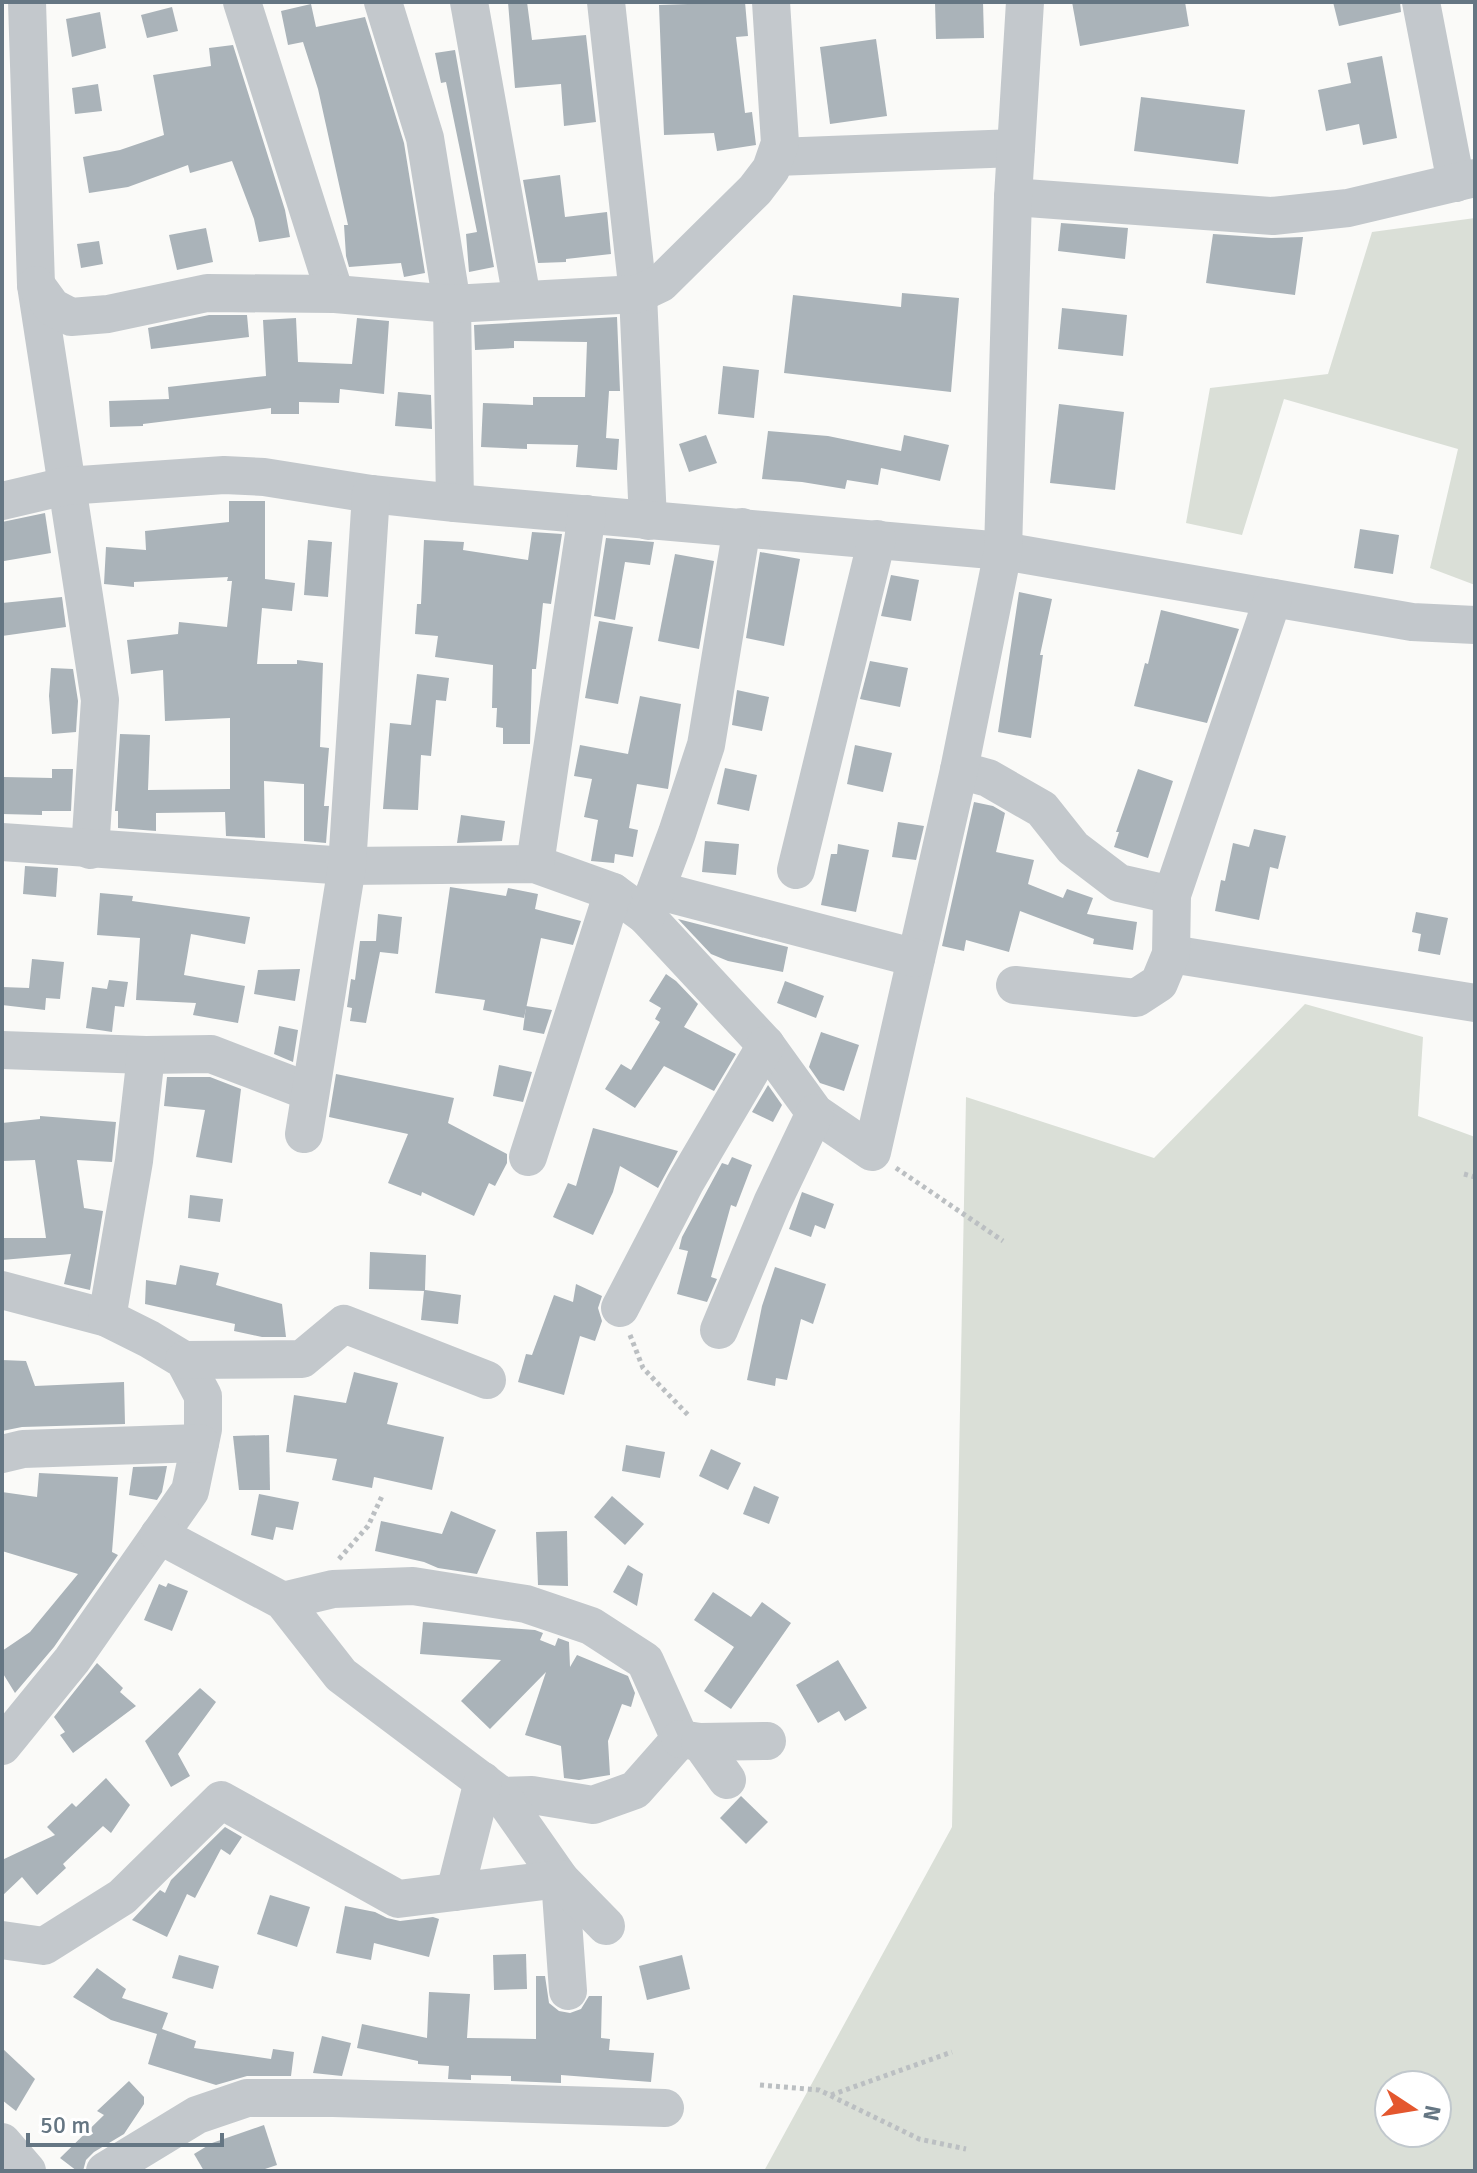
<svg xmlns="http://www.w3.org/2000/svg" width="1477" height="2173" viewBox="0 0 1477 2173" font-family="Signika,sans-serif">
<rect width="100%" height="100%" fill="#fafaf8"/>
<!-- green -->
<g fill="#dadfd7" fill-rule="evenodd">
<polygon points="1475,218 1475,585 1430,568 1458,449 1284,399 1242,535 1186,523 1210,388 1328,374 1372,232"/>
<path d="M1305,1004L1423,1037L1418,1116L1475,1137V2171H764L952,1827L966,1097L1154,1158ZM1389,2085H1437V2133H1389Z"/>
</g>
<!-- building -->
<g fill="#aab3b9">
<polygon points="508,2 527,2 532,40 586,35 596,122 564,126 561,84 515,88"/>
<polygon points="745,2 748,36 736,37 745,113 752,112 756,145 717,151 714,133 664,135 659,5"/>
<polygon points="935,2 983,2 984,38 936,39"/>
<polygon points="1072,2 1185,2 1189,26 1080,46"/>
<polygon points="1333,2 1400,2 1401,12 1339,26"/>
<polygon points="311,4 316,27 365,17 404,143 425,273 404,277 401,263 349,267 346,256 344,225 348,225 318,89 303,42 288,45 281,11"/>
<polygon points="172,7 178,31 147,38 141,15"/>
<polygon points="100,12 106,48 72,57 66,19"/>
<polygon points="876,39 887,116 830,124 820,47"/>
<polygon points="233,45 285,210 290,237 259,242 254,219 232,161 190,173 188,165 128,187 89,193 83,157 120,150 164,135 153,75 211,66 209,48"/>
<polygon points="455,50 494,267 469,272 466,234 477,232 446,82 441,83 435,53"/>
<polygon points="1382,56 1397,138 1363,145 1359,124 1326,131 1318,90 1351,83 1347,63"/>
<polygon points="98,84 102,111 75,114 72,88"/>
<polygon points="1141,97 1245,110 1238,164 1134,151"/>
<polygon points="560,175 565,217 607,212 611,254 566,259 566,262 538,263 523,180"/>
<polygon points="1061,223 1128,228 1125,259 1058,251"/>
<polygon points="206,228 213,262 177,270 169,235"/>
<polygon points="1213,234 1271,238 1303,237 1295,295 1206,283"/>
<polygon points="99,241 103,264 81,268 77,244"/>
<polygon points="902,293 959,298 951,392 784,373 793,295 901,307"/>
<polygon points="1062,308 1127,315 1123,356 1058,349"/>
<polygon points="209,315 247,315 249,337 151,349 148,328"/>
<polygon points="617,317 620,391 609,391 606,438 619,439 617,470 576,467 578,445 527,444 527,449 481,447 483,403 533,405 533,397 585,397 587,342 514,341 514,348 475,350 474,325"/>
<polygon points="296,318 298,362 352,364 357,318 389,321 384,394 340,389 339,403 299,402 299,414 271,414 271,408 143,424 143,426 110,427 109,401 169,399 168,387 266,376 263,320"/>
<polygon points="723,366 759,370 754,418 718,414"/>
<polygon points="398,392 431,395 432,429 395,426"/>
<polygon points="1059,404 1124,412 1115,490 1050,483"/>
<polygon points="768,431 828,436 901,451 904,435 949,445 940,481 881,468 878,485 847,480 845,489 802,482 762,479"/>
<polygon points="706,435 717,463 689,472 679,444"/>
<polygon points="229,501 265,501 265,579 295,583 292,611 262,608 257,664 297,664 297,660 323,663 320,747 329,748 324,806 329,806 326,843 304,841 304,784 264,781 265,838 226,836 225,812 156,813 156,831 118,828 118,811 115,811 120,734 150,735 148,790 230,789 230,718 165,721 163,670 131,674 127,640 178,634 179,622 227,627 232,581 227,581 228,577 134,582 134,587 104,584 106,547 146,550 145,531 229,522"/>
<polygon points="45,513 51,553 4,561 2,522"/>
<polygon points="1360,529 1399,535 1393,574 1354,568"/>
<polygon points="532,532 562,534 551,604 543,603 536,669 532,669 530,744 503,744 503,728 496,727 497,708 492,708 493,665 435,657 438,636 415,634 417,604 421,604 424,540 464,542 463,550 528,560"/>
<polygon points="606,538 654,542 650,565 625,562 615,620 594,616"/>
<polygon points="308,540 332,542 328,597 304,595"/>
<polygon points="760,552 800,559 784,646 746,638"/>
<polygon points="675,554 714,561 699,649 658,641"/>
<polygon points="891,575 919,580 911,621 881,616"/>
<polygon points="1019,592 1052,599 1040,655 1043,655 1031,738 998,732"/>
<polygon points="62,597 66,627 2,636 2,603"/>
<polygon points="1161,610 1239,629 1207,723 1134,706 1145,663 1148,664"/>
<polygon points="599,621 633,627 618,704 585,698"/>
<polygon points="870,661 908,668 900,707 860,699"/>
<polygon points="51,668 73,669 78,701 76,732 52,734 49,696"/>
<polygon points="417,674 449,678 446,701 436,700 431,756 421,755 418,810 383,809 390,723 411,725"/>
<polygon points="737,690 769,697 762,731 732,725"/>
<polygon points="640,696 681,704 668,789 637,784 629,828 638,830 633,857 615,854 614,863 591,861 598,820 584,817 592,779 574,776 580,745 628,754"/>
<polygon points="855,745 892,753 883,792 847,784"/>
<polygon points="725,768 757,775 749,811 717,804"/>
<polygon points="52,769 73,769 71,811 42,811 42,815 2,814 3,777 52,778"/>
<polygon points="1138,769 1173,781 1148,858 1114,847 1119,832 1116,832"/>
<polygon points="974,802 993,806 1005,813 996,852 1034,860 1028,884 1063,898 1067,889 1093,898 1087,914 1137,922 1133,950 1093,944 1094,939 1020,911 1009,952 966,940 964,951 942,946"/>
<polygon points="461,815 505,821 502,841 457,843"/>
<polygon points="898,822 924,826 916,860 892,857"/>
<polygon points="1254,829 1286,836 1278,869 1270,867 1259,920 1215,911 1221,880 1225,881 1233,843 1249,847"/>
<polygon points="705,841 739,844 736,875 702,872"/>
<polygon points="838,844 869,850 856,912 821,905 831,854 837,854"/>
<polygon points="25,866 58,868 56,897 23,894"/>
<polygon points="450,887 506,896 508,888 538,894 535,909 581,921 573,945 541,938 524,1018 483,1010 485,1000 435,993"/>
<polygon points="100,893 133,896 132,901 250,917 245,944 191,934 184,975 245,986 238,1023 193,1015 196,1003 136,1000 140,938 97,935"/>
<polygon points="1416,912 1448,918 1440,955 1418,951 1421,934 1412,932"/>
<polygon points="378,914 402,917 398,954 380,952 366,1023 350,1021 352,1008 347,1007 351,979 355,980 360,941 376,941"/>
<polygon points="678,919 788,947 783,972 728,961 711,954"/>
<polygon points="32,959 64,962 60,999 46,998 45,1010 2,1005 2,987 29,988"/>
<polygon points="300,969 295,1001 254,994 258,970"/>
<polygon points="666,974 676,981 698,1004 684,1027 736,1054 714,1091 664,1066 635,1108 605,1089 621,1064 631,1070 660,1022 655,1019 661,1008 649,1001"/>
<polygon points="109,980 128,982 124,1007 115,1006 112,1032 86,1028 92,987 107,989"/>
<polygon points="785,981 824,996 816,1018 777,1003"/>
<polygon points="526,1006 552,1010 544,1034 523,1030"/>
<polygon points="279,1026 298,1030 293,1062 274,1054"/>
<polygon points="821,1032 859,1045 844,1091 820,1083 809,1067"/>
<polygon points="499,1065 532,1072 523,1102 493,1096"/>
<polygon points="336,1074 454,1098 448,1123 507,1154 507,1163 495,1186 489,1183 474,1216 422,1192 421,1196 388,1183 408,1134 329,1117"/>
<polygon points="167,1077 210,1077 241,1089 232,1163 196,1157 205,1110 164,1106"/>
<polygon points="768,1085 782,1105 773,1122 752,1112"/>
<polygon points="40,1116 116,1122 112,1162 77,1160 84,1208 103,1211 90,1290 64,1284 71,1254 2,1260 2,1238 46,1238 35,1160 2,1161 2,1123 40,1119"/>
<polygon points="593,1128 678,1151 658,1188 620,1166 613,1192 593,1235 553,1217 568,1183 576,1186"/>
<polygon points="732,1157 752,1165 736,1207 731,1205 711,1277 717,1279 707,1302 677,1294 688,1251 679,1249 682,1237 722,1163 728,1165"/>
<polygon points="802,1192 834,1204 825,1229 815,1225 811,1237 789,1229"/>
<polygon points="190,1195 223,1199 220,1222 188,1218"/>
<polygon points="370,1252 426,1255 425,1290 461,1295 458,1324 421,1320 424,1291 369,1289"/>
<polygon points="180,1265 219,1273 216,1285 282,1304 286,1337 262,1337 234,1331 235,1324 145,1304 146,1280 176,1285"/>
<polygon points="775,1267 826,1284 813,1324 801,1319 787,1380 776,1378 775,1386 747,1380 762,1306"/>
<polygon points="576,1284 602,1296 598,1308 602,1321 595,1341 580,1336 564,1395 518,1382 526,1354 532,1355 554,1295 573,1302"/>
<polygon points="2,1360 26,1361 35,1386 124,1382 125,1424 22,1427 2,1431"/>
<polygon points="354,1372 398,1383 387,1424 444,1437 432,1490 374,1477 372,1488 332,1480 337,1459 286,1452 294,1395 346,1403"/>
<polygon points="269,1435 270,1490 239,1490 233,1436"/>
<polygon points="626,1445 665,1452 660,1478 622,1471"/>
<polygon points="711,1449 741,1463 728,1490 699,1476"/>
<polygon points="167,1466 162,1492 157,1500 129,1495 133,1467"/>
<polygon points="39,1473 118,1477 112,1552 118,1555 54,1647 15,1693 2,1672 2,1651 30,1632 78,1574 2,1551 2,1492 37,1497"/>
<polygon points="754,1486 779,1497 769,1524 743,1514"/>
<polygon points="259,1494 299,1502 293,1530 276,1527 273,1540 251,1535"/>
<polygon points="612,1496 644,1524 625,1545 594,1517"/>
<polygon points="451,1511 496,1530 477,1574 438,1568 424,1562 375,1551 381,1521 442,1534"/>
<polygon points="567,1531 568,1586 538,1585 536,1532"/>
<polygon points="628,1565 643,1574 637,1606 613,1592"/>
<polygon points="168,1583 188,1591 172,1631 144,1620 159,1584 166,1587"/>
<polygon points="713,1592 751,1617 762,1602 791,1623 731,1709 704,1691 734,1647 694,1620"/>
<polygon points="423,1622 535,1630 543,1633 540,1640 555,1646 558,1638 569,1642 570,1667 577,1655 628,1676 635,1693 631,1707 622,1704 608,1741 610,1775 579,1780 564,1778 561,1746 525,1735 546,1672 490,1729 461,1701 501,1660 420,1654"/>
<polygon points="838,1660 867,1708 845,1721 839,1711 818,1723 796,1685"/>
<polygon points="97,1663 123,1688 120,1692 136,1706 73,1753 60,1735 65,1732 54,1717"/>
<polygon points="200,1688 216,1702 178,1754 190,1776 171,1787 145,1741"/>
<polygon points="106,1778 130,1805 111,1833 103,1826 63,1864 66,1868 37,1895 22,1877 2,1896 2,1860 55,1835 47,1827 72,1803 76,1807"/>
<polygon points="741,1796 768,1822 746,1844 720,1818"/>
<polygon points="225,1827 242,1837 230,1855 221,1849 195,1898 187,1894 167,1937 132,1920 160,1890 165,1893 171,1880"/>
<polygon points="270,1895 310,1907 297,1947 257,1934"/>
<polygon points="345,1906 375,1912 387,1918 400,1921 433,1917 439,1919 429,1957 374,1943 371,1960 336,1953"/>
<polygon points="526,1954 527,1989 494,1990 493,1955"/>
<polygon points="179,1955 219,1966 213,1989 172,1978"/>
<polygon points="682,1955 690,1989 647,2000 639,1966"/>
<polygon points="97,1968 126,1989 122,1998 168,2013 162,2029 196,2041 194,2048 271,2059 273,2049 294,2052 291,2076 247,2076 216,2085 148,2064 157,2034 111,2020 73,1997"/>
<polygon points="536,1976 545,1976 549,2003 559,2011 570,2013 581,2009 589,1996 602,1996 601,2038 610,2039 609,2050 654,2053 651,2082 561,2075 561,2083 511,2081 511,2076 471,2075 471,2080 448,2079 449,2066 418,2064 418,2061 357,2048 362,2024 427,2038 429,1992 470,1994 467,2038 536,2039"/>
<polygon points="322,2036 351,2043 342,2076 313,2073"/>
<polygon points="2,2048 35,2079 16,2111 2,2100"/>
<polygon points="129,2081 144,2097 144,2104 124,2134 94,2152 86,2160 83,2171 77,2171 60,2158 104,2115 97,2111"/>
<polygon points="264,2125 277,2165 259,2171 204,2171 194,2154 212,2143"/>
</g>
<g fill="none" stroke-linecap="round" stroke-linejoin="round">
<!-- path -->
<g stroke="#bbbfc2" stroke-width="5" stroke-dasharray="4 4" stroke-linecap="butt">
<polyline points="896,1168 1003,1241"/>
<polyline points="1464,1174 1475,1177"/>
<polyline points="630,1335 643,1368 690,1417"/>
<polyline points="339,1559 368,1526 383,1494"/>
<polyline points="760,2085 819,2090 919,2139 966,2149"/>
<polyline points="831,2095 952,2052"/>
</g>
<!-- minor -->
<g stroke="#c3c8cc" stroke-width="38">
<polyline points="27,2 36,285 100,700 90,850"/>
<polyline points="242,2 335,294"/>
<polyline points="383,2 425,138 452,304 455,503"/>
<polyline points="469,2 522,299"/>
<polyline points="606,2 638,294 648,521"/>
<polyline points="1421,2 1456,183"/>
<polyline points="776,157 1016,148"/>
<polyline points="1013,197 1273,216 1348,208 1475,178"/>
<polyline points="36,285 52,307 71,317 108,314 207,293 335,294 452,304 638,294 661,283 755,190 771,169 780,143 771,2"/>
<polyline points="2,501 66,486 224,475 264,477 371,494 455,503 1003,551 1412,622 1475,625"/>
<polyline points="959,770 988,778 1042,809 1073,848 1119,883 1172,895"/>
<polyline points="2,842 347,866 535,864 613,892 646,916 766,1045 815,1113 872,1152 959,770 1003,551 1013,197 1025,2"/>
<polyline points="535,864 587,514"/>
<polyline points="796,870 877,539"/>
<polyline points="656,890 916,958"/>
<polyline points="646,916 677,833 706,745 742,527"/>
<polyline points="1171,954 1475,1003"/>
<polyline points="1015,985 1136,998 1159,983 1171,954 1172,895 1273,598"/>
<polyline points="2,1050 146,1055 211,1054 310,1092"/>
<polyline points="304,1134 347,866 371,494"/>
<polyline points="528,1157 613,892"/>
<polyline points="2,1290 107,1318 149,1339 184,1360 203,1396 203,1429 190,1491 72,1660 2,1746"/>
<polyline points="620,1308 685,1183 766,1045"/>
<polyline points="107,1318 134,1161 146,1055"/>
<polyline points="719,1330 772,1203 815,1113"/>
<polyline points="184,1360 302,1359 344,1324 487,1380"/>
<polyline points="2,1454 23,1449 200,1443"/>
<polyline points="159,1535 283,1601 341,1675 502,1796 532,1795 593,1805 635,1790 680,1739 645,1661 591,1626 526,1604 413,1586 333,1589 283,1601"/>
<polyline points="680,1739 700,1742 767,1741"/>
<polyline points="700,1742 727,1780"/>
<polyline points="502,1796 560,1879 568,1991"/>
<polyline points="455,1892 483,1781"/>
<polyline points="2,1940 44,1946 122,1897 221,1800 398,1899 560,1879 606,1926"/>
<polyline points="2,2142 27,2171"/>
<polyline points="105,2171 197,2115 247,2098 333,2098 665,2108"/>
</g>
</g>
<!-- border -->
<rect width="1477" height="2173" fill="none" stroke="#657683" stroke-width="8"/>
<!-- north arrow -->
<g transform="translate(1413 2109) rotate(102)"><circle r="38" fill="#ffffff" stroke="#c1c8cd" stroke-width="2"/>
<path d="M0-6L14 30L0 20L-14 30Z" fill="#e4572e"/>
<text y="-12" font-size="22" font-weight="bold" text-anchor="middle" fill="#657683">N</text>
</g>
<!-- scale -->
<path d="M28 2133v12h194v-12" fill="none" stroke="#657683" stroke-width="4"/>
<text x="40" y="2133" font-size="24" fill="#657683" stroke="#ffffff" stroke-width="6" paint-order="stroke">50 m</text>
</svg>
